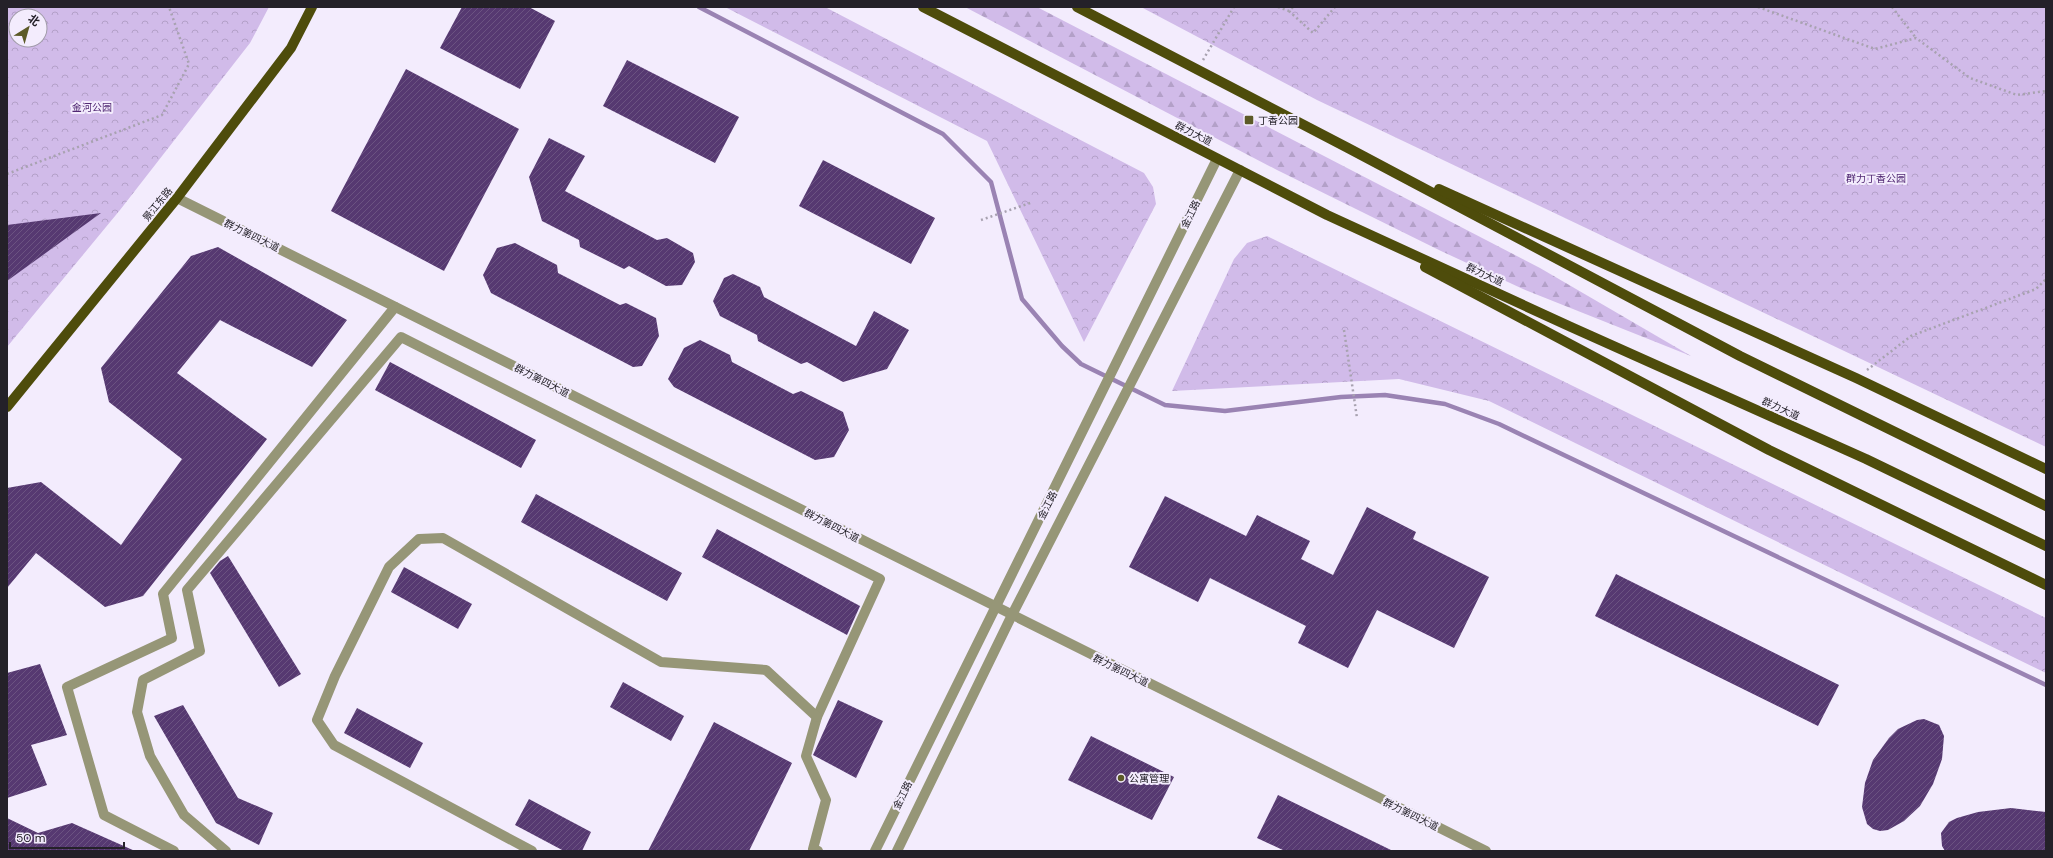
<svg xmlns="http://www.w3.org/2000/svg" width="2053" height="858" viewBox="0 0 2053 858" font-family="'DM Sans','Noto Sans SC',sans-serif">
<defs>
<pattern id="forest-firs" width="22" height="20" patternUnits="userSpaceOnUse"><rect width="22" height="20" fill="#d1bbe9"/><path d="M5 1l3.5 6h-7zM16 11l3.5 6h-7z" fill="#b3a0c8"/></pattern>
<pattern id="park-crowns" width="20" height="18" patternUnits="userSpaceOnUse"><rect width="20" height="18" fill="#d1bbe9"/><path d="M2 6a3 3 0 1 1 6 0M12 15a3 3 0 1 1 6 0" fill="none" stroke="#b3a0c8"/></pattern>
<pattern id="building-hatch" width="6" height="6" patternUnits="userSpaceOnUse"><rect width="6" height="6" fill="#563971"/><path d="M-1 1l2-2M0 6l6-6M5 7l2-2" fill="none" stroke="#6b5381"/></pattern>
</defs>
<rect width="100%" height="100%" fill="#f3ecfd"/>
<!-- forest -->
<polygon fill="url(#forest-firs)" points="965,7 1037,7 1540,268 1691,356 1523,289 1441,251 1277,170"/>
<!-- park -->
<g fill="url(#park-crowns)" fill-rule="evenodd">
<path d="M7,7H269L250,43L120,210L7,347ZM16,16H40V40H16Z"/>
<polygon points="725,7 825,7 1144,173 1153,187 1156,204 1084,342 987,141"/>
<polygon points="1141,7 2046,7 2046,447 1317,100"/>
<polygon points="1267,236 2046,618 2046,673 1489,401 1399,379 1172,391 1234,259 1247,243"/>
</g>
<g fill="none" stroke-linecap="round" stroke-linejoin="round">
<!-- stream -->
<polyline stroke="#9a83b3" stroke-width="4.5" points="699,7 943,134 991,182 1022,299 1062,346 1081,364 1165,405 1225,411 1341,397 1385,395 1445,404 1499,424 2046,685"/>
</g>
<!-- building -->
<g fill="url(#building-hatch)">
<polygon points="462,7 529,7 555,21 520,89 440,48"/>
<polygon points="627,60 739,117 715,163 603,106"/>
<polygon points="406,69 519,129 444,271 331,211"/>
<polygon points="549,138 585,156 565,191 657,240 667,238 693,253 695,262 682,285 666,286 629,266 624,269 580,247 579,240 542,221 529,177"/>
<polygon points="823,160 935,218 911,264 799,206"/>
<polygon points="101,213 7,281 7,225"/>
<polygon points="515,243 557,265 558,273 620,305 626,303 656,318 659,336 642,366 633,367 491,293 483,275 497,248"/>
<polygon points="218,247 347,320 312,367 220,320 177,373 267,439 143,596 105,607 36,553 7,588 7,488 41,482 121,545 182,459 109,402 101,368 191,256"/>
<polygon points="733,274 760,287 764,297 856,346 874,311 909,330 887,369 843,382 807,362 801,364 758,341 757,335 720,316 713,301 724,278"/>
<polygon points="700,340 730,355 732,362 793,394 801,391 843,412 849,430 834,457 815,460 674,387 668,379 684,348"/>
<polygon points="390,362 536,440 521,468 375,390"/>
<polygon points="536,494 682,573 667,601 521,522"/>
<polygon points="1165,496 1246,536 1257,515 1310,541 1301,559 1333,575 1367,507 1416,532 1413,539 1489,577 1454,648 1377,610 1348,668 1298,643 1306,626 1210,578 1198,602 1129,567"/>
<polygon points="717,529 860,606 847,635 702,557"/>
<polygon points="228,556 301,674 279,687 210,573 220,561"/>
<polygon points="404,567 472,604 458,629 391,592"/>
<polygon points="1616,574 1839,685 1818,726 1595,616"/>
<polygon points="40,664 67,735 31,745 47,785 7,798 7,673"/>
<polygon points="623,682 684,716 671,741 610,707"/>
<polygon points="838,700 883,721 856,778 813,755"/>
<polygon points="183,705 238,798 273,813 259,845 216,823 154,716"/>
<polygon points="357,708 423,743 410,768 344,733"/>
<polygon points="1924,719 1939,725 1944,736 1942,759 1933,784 1920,806 1904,821 1888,830 1880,831 1873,829 1867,824 1862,807 1865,783 1873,760 1889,738 1898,729 1917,720"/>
<polygon points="714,722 792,763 749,851 648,851"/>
<polygon points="1091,736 1174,777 1152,820 1068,780"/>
<polygon points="1278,795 1393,851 1285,851 1257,838"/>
<polygon points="529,799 591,832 582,851 564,851 515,825"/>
<polygon points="2011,808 2046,812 2046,851 1945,851 1942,846 1941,833 1949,822 1957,818 1978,812"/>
<polygon points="7,818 38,833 72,823 135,851 7,851"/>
</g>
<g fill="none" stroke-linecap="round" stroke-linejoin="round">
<!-- path -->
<g stroke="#a8a2b0" stroke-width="2.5" stroke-dasharray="2 3" stroke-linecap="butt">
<polyline points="1278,7 1289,11 1293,7"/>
<polyline points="1758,7 1875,49 1916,38 1970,78 2017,95 2046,91"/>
<polyline points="1892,7 1916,38"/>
<polyline points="1289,11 1313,33 1335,7"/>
<polyline points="1203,60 1234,7"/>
<polyline points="7,174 162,115 189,64 169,7"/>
<polyline points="981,220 1033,202"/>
<polyline points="1344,330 1357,418"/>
<polyline points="1867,370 1911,336 2036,289 2046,279"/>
</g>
<!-- minor -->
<g stroke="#969677" stroke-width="10">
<polyline points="177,198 1486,851"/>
<polyline points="174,851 104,815 67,687 172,638 163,594 395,307"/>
<polyline points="226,851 184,815 150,756 137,712 143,680 200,651 187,590 401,337 880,579 817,717 806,756 826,800 813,849 818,851"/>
<polyline points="532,851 334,745 317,720 335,676 389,567 419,539 443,538 661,662 766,670 817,717"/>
<polyline points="875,851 1217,159"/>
<polyline points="897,851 1012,615 1240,170"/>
</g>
<!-- major -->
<g stroke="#4e4c0b" stroke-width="10">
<polyline points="923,7 1327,215 1571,327 1866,459 2046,546"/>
<polyline points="1077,7 1348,148 1740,356 2046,506"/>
<polyline points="1439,189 1856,378 2046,469"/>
<polyline points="1425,267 1769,450 2046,585"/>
<polyline points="7,407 177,198 291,48 312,7"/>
</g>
</g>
<!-- markers -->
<g fill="#5c5a27" stroke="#f3ecfd" stroke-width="1.5">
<rect x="1244" y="115" width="10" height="10" rx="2"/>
<circle cx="1121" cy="778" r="4"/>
</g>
<g text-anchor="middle" stroke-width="4" stroke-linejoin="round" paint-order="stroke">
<!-- park labels -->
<g font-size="10" fill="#512873" stroke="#f3ecfd">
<text x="92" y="111">金河公园</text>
<text x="1876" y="182">群力丁香公园</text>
</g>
<!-- poi labels -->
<g font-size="10" fill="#242129" stroke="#f3ecfd" text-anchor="start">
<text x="1258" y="124">丁香公园</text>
<text x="1129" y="782">公寓管理</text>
</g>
<!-- street labels -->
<g font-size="10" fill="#242129" stroke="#f3ecfd">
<text transform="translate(1194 133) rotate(27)" y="4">群力大道</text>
<text transform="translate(157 204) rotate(-51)" y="4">景江东路</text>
<text transform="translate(1190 214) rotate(-64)" y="4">金江路</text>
<text transform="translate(252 235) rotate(26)" y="4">群力第四大道</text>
<text transform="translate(1485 274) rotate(25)" y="4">群力大道</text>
<text transform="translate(542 380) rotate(27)" y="4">群力第四大道</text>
<text transform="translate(1781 408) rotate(24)" y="4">群力大道</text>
<text transform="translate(1047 505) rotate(-63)" y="4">金江路</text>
<text transform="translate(832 525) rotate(27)" y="4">群力第四大道</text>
<text transform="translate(1121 670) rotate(26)" y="4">群力第四大道</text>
<text transform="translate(902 795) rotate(-64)" y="4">金江路</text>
<text transform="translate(1411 814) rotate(26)" y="4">群力第四大道</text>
</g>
</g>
<!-- border -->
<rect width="2053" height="858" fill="none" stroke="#242129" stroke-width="16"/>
<!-- north arrow -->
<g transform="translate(28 28) rotate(37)"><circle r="19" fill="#f3ecfd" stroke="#a09ba8"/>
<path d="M0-3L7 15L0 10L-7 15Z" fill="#5c5a27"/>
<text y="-6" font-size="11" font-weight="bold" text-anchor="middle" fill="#242129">北</text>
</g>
<!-- scale -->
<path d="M10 842v6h114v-6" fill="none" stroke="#242129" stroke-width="2"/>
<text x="16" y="842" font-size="12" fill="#242129" stroke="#f3ecfd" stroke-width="3" paint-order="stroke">50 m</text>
</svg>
